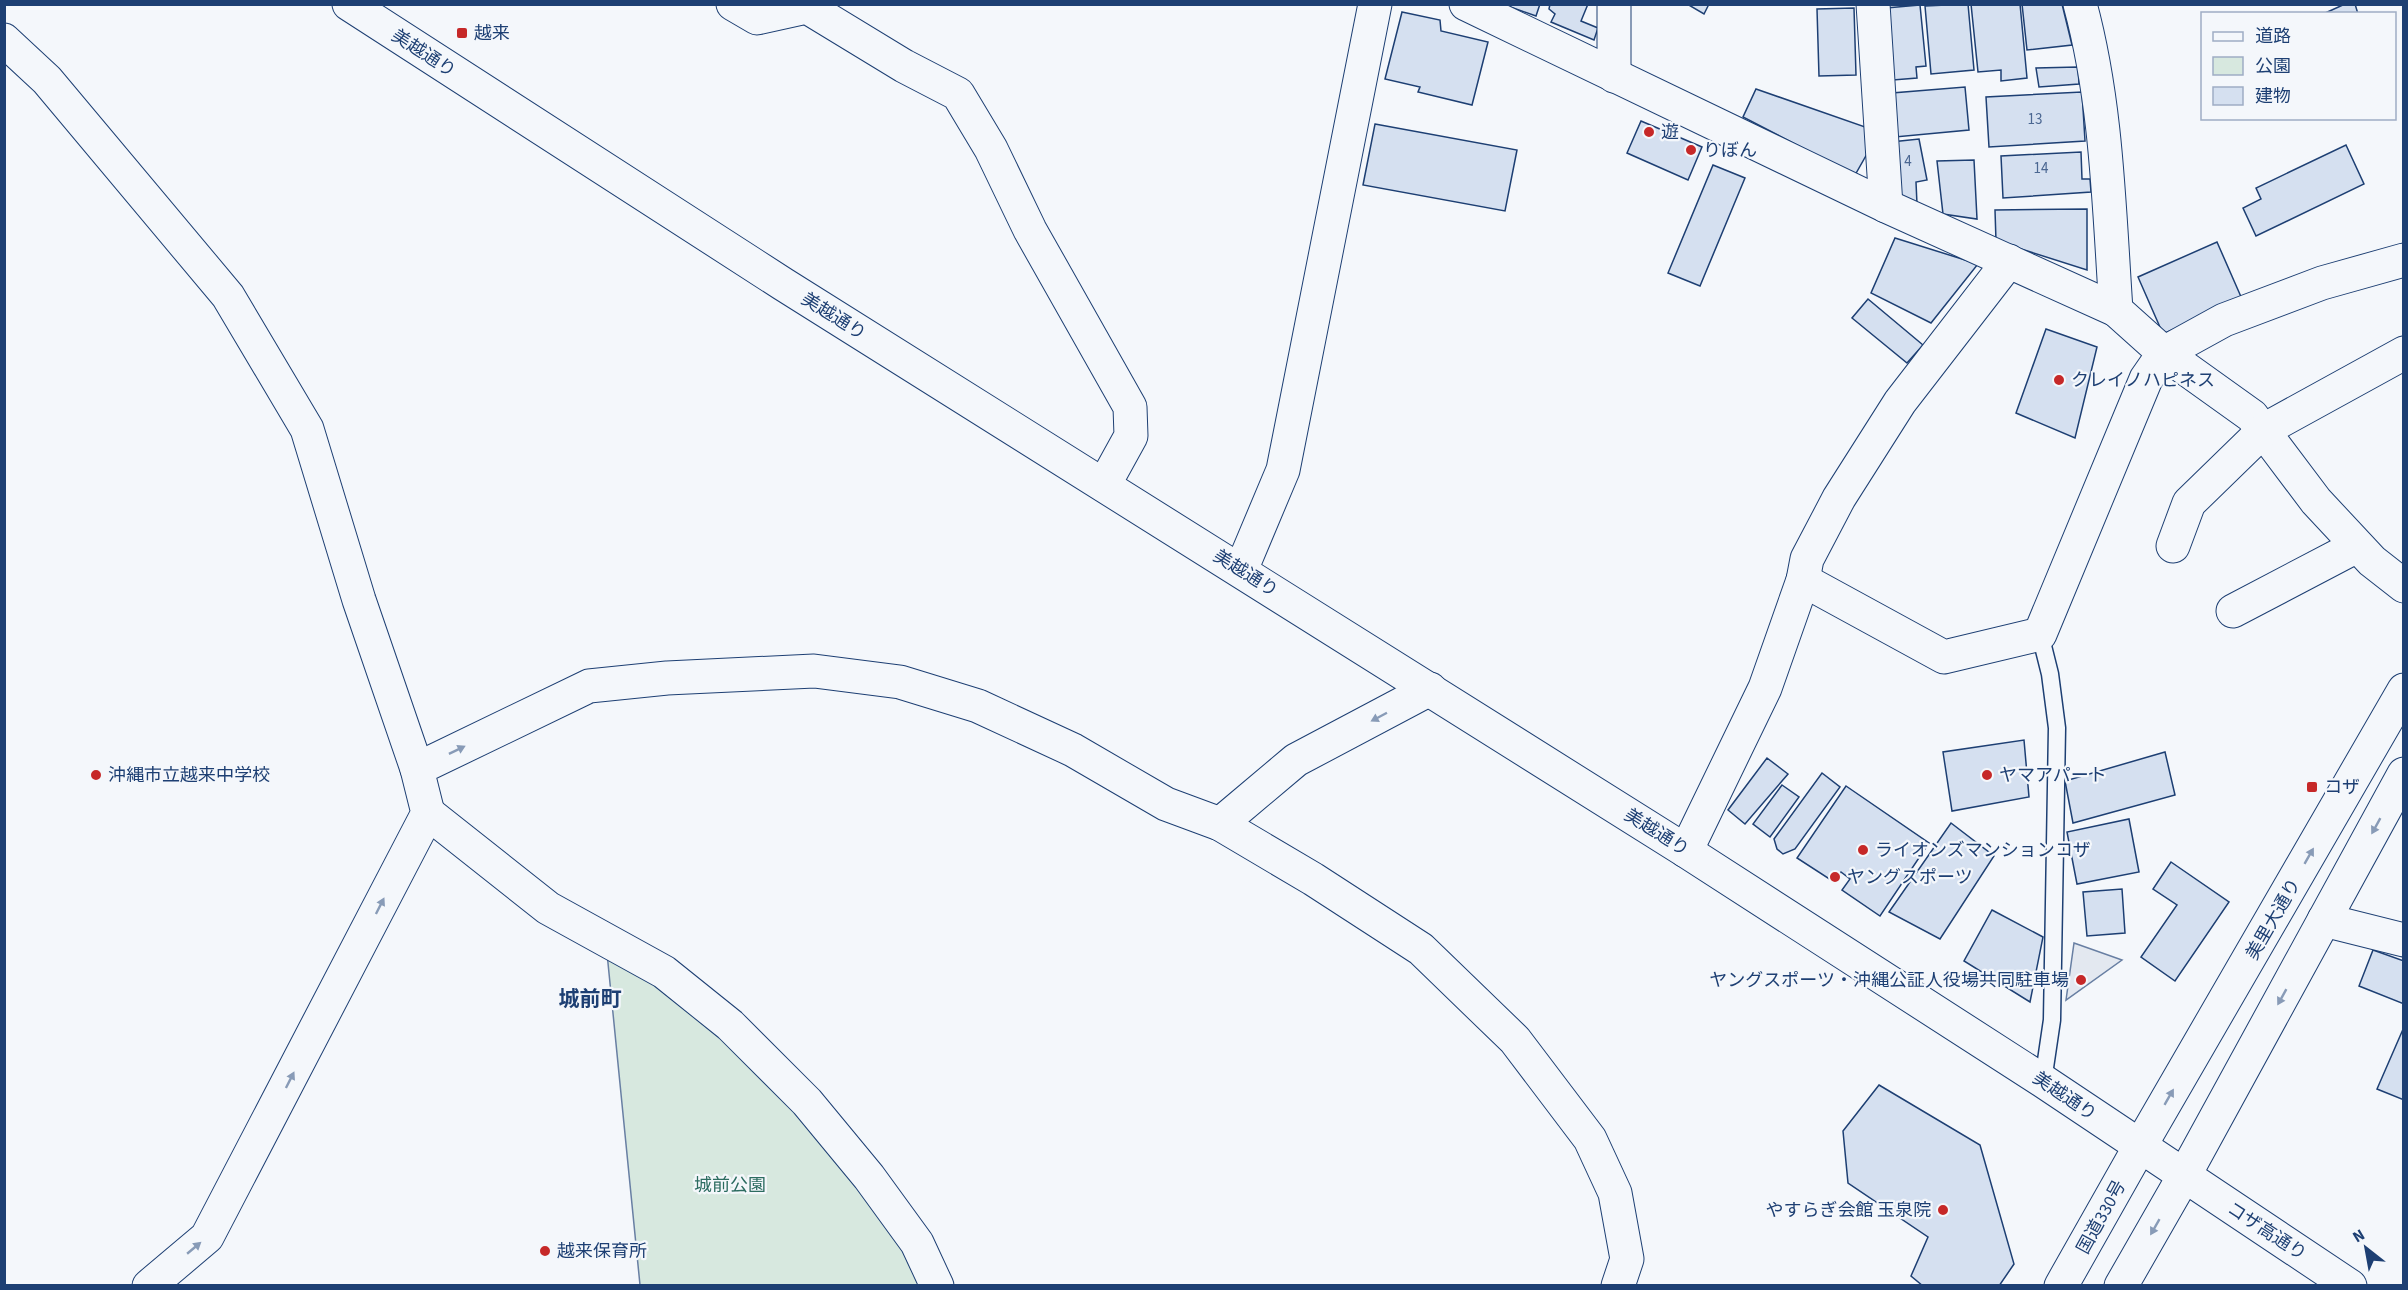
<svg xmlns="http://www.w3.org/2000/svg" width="2408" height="1290" viewBox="0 0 2408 1290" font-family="'Source Sans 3','Noto Sans JP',sans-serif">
<rect width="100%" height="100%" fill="#f4f7fb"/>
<!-- green -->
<path fill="#d7e8df" stroke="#687fa3" stroke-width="1.5" d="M607,953C622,961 640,969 654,979C769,1059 848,1176 932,1285H640Z"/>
<!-- parking -->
<polygon fill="#e3e8f0" stroke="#687fa3" stroke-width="1.5" points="2074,943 2122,960 2066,1000"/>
<!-- building -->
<g fill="#d5e0f0" stroke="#1d3f73" stroke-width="1.5">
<polygon points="1502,4 1540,4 1536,16"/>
<polygon points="1550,4 1588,4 1581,21 1598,28 1594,40 1551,22 1555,14 1549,9"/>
<polygon points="1687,4 1709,4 1704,14"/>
<polygon points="1968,4 1974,70 1931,74 1925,6"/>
<polygon points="1971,4 2020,4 2027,78 2001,81 2001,70 1978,72"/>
<polygon points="2022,4 2062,4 2072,45 2027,50"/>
<polygon points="2345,4 2355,4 2358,14 2323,14"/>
<polygon points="1920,5 1926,66 1916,67 1917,78 1893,80 1886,8"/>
<polygon points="1854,8 1856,75 1819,76 1817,9"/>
<polygon points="1402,12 1440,20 1441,31 1488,42 1472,105 1418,92 1420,87 1385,79"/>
<polygon points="2078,67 2079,84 2039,87 2036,68"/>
<polygon points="1965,87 1969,130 1895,137 1892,93"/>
<polygon points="1756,89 1871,129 1876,138 1855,175 1743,117"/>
<polygon points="2082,92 2085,141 1989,147 1986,97"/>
<polygon points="1641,121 1702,147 1688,180 1627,153"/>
<polygon points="1375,124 1517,150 1505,211 1363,185"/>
<polygon points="1919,139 1927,180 1916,182 1917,204 1897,195 1891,142"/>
<polygon points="2346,145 2364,184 2256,236 2243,208 2261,199 2256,188"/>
<polygon points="2081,152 2082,179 2090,179 2091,192 2003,198 2001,156"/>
<polygon points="1974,160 1977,219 1943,214 1937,161"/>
<polygon points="1713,165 1745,178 1700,286 1668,273"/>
<polygon points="2087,209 2087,270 1996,241 1995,210"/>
<polygon points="1895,238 1978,264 1931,323 1871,293"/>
<polygon points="2217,242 2242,299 2163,334 2138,277"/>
<polygon points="1868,299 1923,345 1907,363 1852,318"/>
<polygon points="2046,329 2097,347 2075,438 2016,413"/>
<polygon points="2024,740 2029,797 1952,811 1943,752"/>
<polygon points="2165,752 2175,795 2073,823 2065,781"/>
<polygon points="1767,758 1788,774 1745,824 1728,810"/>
<polygon points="1822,773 1840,787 1795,849 1783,854 1777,849 1774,839"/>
<polygon points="1782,785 1799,797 1770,837 1753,824"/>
<polygon points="1846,786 1929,843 1880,916 1842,890 1850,879 1841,872 1834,882 1797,858"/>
<polygon points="2129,819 2139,872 2077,884 2067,832"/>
<polygon points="1951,823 1994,856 1940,939 1889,912"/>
<polygon points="2171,862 2229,902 2175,981 2141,957 2177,905 2153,889"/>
<polygon points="2122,889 2125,933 2087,936 2083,892"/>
<polygon points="1992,910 2043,937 2030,1002 1964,961"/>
<polygon points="2373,950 2404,961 2404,1004 2359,986"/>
<polygon points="2404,1027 2404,1100 2377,1089"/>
<polygon points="1879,1085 1980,1145 2014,1264 1999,1286 1923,1286 1911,1276 1928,1237 1848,1183 1843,1131"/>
</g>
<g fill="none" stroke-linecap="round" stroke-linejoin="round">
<defs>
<polyline id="service" points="2040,634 2050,674 2057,728 2052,1020 2043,1081"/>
<g id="minor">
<polyline points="733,4 757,18 807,7 904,66 958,94 991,149 1030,230 1130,407 1131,436 1104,485"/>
<polyline points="1466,4 1886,206 2116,310 2164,353 2252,416 2316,501 2372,561 2404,586"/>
<polyline points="1873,4 1886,206"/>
<path d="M2080,4C2107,103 2109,208 2116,310"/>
<polyline points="4,40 47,80 228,296 307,429 359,600 417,769"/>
<polyline points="1614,76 1614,4"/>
<polyline points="2173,546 2189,503 2264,430 2404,353"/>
<polyline points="1241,570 1283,470 1375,4"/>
<polyline points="1803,580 1944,657 2040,634 2146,379 2164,353 2224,320 2322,283 2404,260"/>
<polyline points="2233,611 2357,546"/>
<polyline points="428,813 548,908 664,972 730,1025 807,1102 869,1177 917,1243 937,1286"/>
<polyline points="1220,824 1296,760 1430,689"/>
<polyline points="1686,851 1765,688 1803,580 1807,559 1839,498 1900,402 2009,261"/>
<polyline points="2324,920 2404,940"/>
<polyline points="149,1286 207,1237 428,813 417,769 589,686 667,678 814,671 900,682 978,706 1073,750 1166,804 1220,824 1313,879 1421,949 1515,1040 1590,1139 1615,1193 1627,1259 1618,1286"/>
</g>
<g id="primary">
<polyline points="2139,1148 2404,690"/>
<polyline points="2184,1176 2404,774"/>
</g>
<g id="trunk">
<polyline points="349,4 783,284 1686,851 2043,1081 2350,1286"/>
<polyline points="2061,1286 2139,1148"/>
<polyline points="2121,1286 2184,1176"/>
</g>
</defs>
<!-- service casing -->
<use href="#service" stroke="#1d3f73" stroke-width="19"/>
<!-- minor casing -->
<use href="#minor" stroke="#1d3f73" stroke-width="35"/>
<!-- primary casing -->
<use href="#primary" stroke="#1d3f73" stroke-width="35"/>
<!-- trunk casing -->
<use href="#trunk" stroke="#1d3f73" stroke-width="35"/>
<!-- service -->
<use href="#service" stroke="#f4f7fb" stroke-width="16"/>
<!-- minor -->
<use href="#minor" stroke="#f4f7fb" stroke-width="33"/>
<!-- primary -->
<use href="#primary" stroke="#f4f7fb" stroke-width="33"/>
<!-- trunk -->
<use href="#trunk" stroke="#f4f7fb" stroke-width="33"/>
</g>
<!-- one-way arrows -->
<defs><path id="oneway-solid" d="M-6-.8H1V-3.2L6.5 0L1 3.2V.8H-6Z" transform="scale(1.5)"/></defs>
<g fill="#889bb7">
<use href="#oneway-solid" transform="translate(1379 717) rotate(152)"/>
<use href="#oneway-solid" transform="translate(457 750) rotate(-26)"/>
<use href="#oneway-solid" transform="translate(2376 826) rotate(119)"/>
<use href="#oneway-solid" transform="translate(2309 856) rotate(-60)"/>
<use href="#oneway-solid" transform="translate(380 906) rotate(-63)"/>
<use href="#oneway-solid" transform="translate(2282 997) rotate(119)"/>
<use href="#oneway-solid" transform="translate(290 1080) rotate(-63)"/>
<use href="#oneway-solid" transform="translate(2169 1097) rotate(-60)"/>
<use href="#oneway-solid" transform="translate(2155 1227) rotate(120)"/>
<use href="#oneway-solid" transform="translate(194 1248) rotate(-40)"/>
</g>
<!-- markers -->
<g fill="#c62828" stroke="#f4f7fb" stroke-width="2">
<rect x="456" y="27" width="12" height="12" rx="3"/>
<circle cx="1649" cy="132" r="6"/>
<circle cx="1691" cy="150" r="6"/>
<circle cx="2059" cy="380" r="6"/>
<circle cx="96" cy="775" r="6"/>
<circle cx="1987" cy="775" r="6"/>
<rect x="2306" y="781" width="12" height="12" rx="3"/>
<circle cx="1863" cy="850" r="6"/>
<circle cx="1835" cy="877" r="6"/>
<circle cx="2081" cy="980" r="6"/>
<circle cx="1943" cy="1210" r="6"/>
<circle cx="545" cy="1251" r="6"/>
</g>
<g text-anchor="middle" stroke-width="4.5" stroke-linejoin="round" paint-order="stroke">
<!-- number labels -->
<g font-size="15" fill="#4b6792">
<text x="2035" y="124">13</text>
<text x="1908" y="166">4</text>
<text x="2041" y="173">14</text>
</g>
<!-- poi labels -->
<g font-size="18" fill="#1d3f73" stroke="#f4f7fb" text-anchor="start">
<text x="474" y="39">越来</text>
<text x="1661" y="138">遊</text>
<text x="1703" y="156">りぼん</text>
<text x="2071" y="386">クレイノハピネス</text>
<text x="108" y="781">沖縄市立越来中学校</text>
<text x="1999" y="781">ヤマアパート</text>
<text x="2324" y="793">コザ</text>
<text x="1875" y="856">ライオンズマンションコザ</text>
<text x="1847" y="883">ヤングスポーツ</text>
<text x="2069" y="986" text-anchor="end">ヤングスポーツ・沖縄公証人役場共同駐車場</text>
<text x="1931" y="1216" text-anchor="end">やすらぎ会館 玉泉院</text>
<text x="557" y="1257">越来保育所</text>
</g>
<!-- street labels -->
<g font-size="18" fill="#1d3f73" stroke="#f4f7fb">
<text transform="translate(424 53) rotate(33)" y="6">美越通り</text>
<text transform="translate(834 316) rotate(32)" y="6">美越通り</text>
<text transform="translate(1246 573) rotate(32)" y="6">美越通り</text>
<text transform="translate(1657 832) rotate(32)" y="6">美越通り</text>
<text transform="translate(2273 919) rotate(-60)" y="6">美里大通り</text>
<text transform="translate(2065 1096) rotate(34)" y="6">美越通り</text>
<text transform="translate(2101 1217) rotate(-61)" y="6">国道330号</text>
<text transform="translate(2267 1231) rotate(33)" y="6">コザ高通り</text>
</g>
<!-- park labels -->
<g font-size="18" fill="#2c6c60" stroke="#f4f7fb">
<text x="730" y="1191">城前公園</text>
</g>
<!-- quarter labels -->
<g font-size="21" font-weight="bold" fill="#1d3f73" stroke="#f4f7fb">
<text x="590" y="1006">城前町</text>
</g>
</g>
<!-- border -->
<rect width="2408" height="1290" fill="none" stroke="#1d3f73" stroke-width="12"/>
<!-- legend -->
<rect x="2201" y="12" width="195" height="108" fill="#f4f7fb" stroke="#9eadc5" stroke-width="1.5"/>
<rect x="2213" y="32" width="30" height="9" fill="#f4f7fb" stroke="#9eadc5" stroke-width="1.5"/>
<text x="2255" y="42" font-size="18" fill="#1d3f73">道路</text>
<rect x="2213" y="57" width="30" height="18" fill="#d7e8df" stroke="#9eadc5" stroke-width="1.5"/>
<text x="2255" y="72" font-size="18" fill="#1d3f73">公園</text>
<rect x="2213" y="87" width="30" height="18" fill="#d5e0f0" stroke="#9eadc5" stroke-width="1.5"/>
<text x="2255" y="102" font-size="18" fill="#1d3f73">建物</text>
<!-- north arrow -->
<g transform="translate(2366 1248) rotate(329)" stroke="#f4f7fb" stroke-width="4.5" paint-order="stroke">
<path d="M0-4.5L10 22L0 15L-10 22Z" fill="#1d3f73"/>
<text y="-9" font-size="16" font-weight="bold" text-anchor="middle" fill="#1d3f73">N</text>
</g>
</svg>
